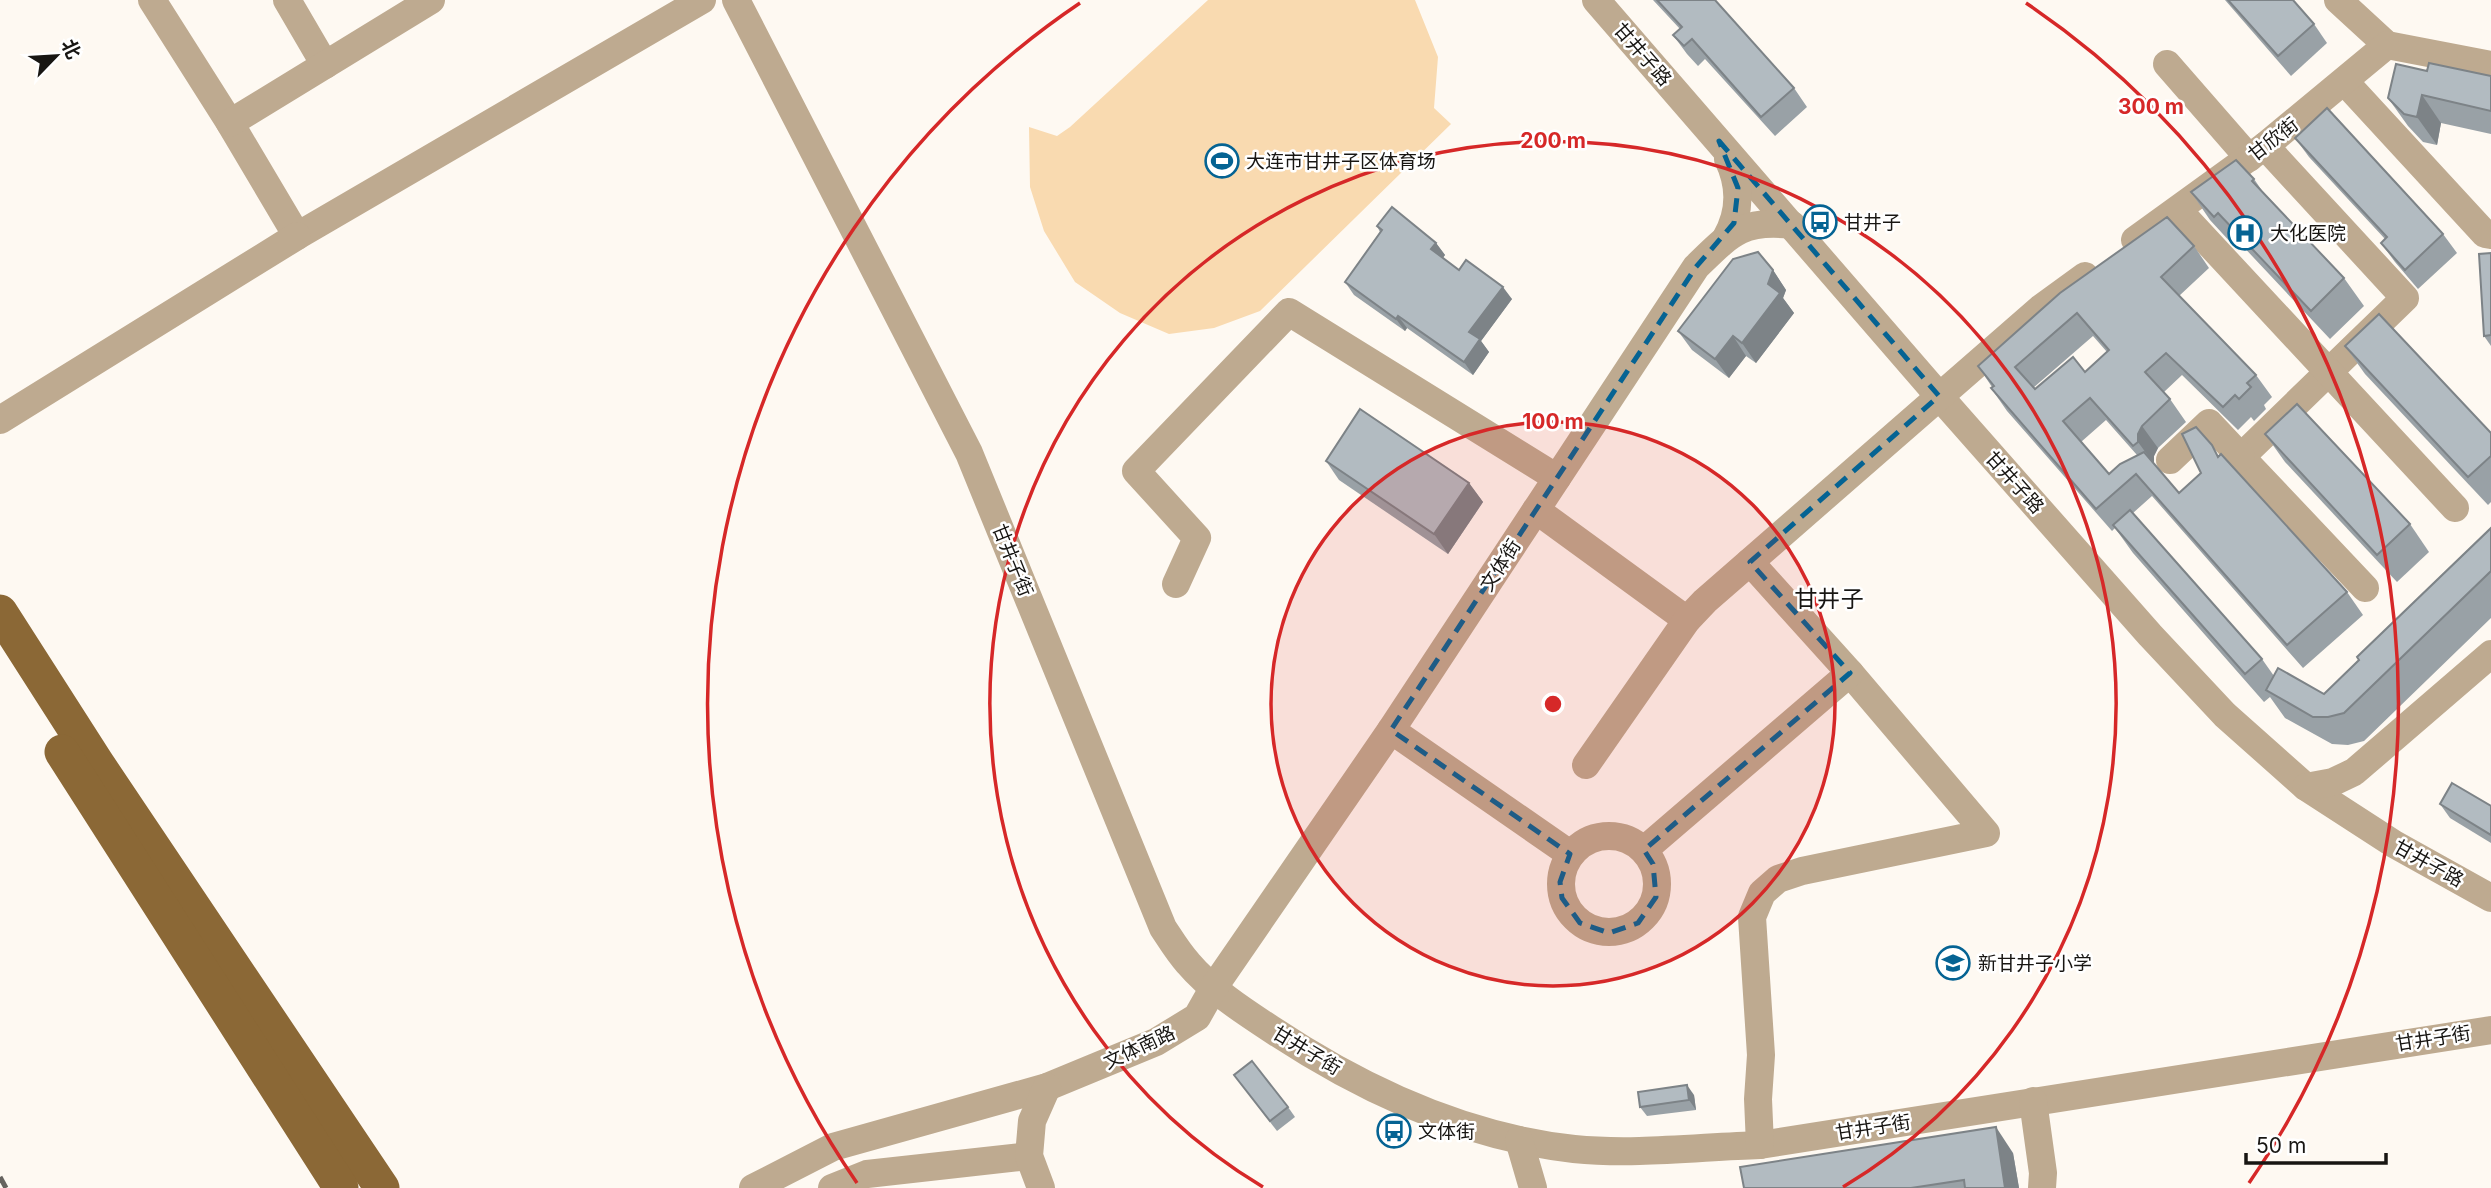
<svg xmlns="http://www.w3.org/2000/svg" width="2491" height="1188" viewBox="0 0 2491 1188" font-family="Inter,'Noto Sans SC',sans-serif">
<rect width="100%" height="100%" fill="#fef9f2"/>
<!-- green -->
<polygon fill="#f9dab0" points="1208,0 1415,0 1438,57 1434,108 1451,124 1260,311 1214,328 1169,334 1120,313 1075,282 1044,231 1030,187 1029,127 1057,136 1070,127"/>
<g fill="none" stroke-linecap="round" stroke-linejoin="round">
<!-- minor -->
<g stroke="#beaa90" stroke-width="28">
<polyline points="152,0 230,123 297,236 702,0"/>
<polyline points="287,0 325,65"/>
<path d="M736,0L969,453L1163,928C1171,940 1178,952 1188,963C1210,989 1242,1010 1271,1029C1361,1089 1465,1137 1574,1149C1635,1155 1699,1147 1760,1145L2491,1030"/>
<polyline points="1596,0 1939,396 2150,635 2225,715 2306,787 2394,844 2491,898"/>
<polyline points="2338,0 2387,45"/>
<polyline points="2167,64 2249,158"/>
<polyline points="2345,82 2485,234 2491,235"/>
<polyline points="230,123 431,0"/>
<polyline points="2265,146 2405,298 2241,457 2365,588"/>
<polyline points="2178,210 2455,508"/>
<path d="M1726,238C1741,212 1741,186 1728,159"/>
<polyline points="2135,240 2265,146 2387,45 2491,65"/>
<polyline points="0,420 297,236"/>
<polyline points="2170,460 2209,423 2241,457"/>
<polyline points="1536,510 1687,620"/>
<polyline points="1750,562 1850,673 1986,833 1802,871 1778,879 1762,893 1752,917 1761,1055 1758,1099 1760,1145"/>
<polyline points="1176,584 1197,538 1136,471 1289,312 1557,478"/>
<polyline points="1391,730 1570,854"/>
<polyline points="1586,765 1687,620 1705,601 2041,308 2085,276"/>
<polyline points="2306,787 2333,782 2354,772 2491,654"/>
<circle cx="1609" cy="884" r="48"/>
<polyline points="1644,850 1850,673"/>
<polyline points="2033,1101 2043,1173 2042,1188"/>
<polyline points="1519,1140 1533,1188"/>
<path d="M753,1188L833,1147L1047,1087L1156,1042L1197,1017L1214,987L1391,730L1696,267C1730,234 1742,219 1792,225"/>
<polyline points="832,1188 867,1174 1029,1156"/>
<polyline points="1041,1188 1029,1156 1032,1121 1047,1087"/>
</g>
<!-- major -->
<g stroke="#8b6836" stroke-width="35">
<polyline points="0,612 96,762 382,1188"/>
<polyline points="62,752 341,1188"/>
</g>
<!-- rail -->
<polyline stroke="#66635f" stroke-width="5" stroke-dasharray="14 7" stroke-linecap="butt" points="0,1177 6,1188"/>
</g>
<!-- wall -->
<g fill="#99a1a6" fill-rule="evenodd">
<polygon points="1653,0 1715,0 1794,88 1807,107 1775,136 1705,59 1698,66 1687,54 1673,35 1680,29"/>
<polygon points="2225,0 2293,0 2314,24 2327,43 2291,76"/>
<polygon points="2427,71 2491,76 2491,134 2441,123 2437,145 2423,142 2408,126 2388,98"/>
<polygon points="2295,138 2443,234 2457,253 2418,289 2395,262 2381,243 2385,239 2309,157"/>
<polygon points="2254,179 2263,192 2344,278 2364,306 2330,339 2238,241 2233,245 2210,220 2191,192"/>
<polygon points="1377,226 1436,243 1445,255 1443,258 1459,270 1512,299 1481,341 1489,352 1473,375 1407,328 1405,331 1354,295 1345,282 1380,232"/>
<path d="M2194,246L2209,268L2179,296L2256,375L2272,397L2264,405L2266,409L2254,421L2251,417L2238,430L2182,375L2164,392L2170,399L2186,422L2158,448L2154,456V464L2179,493L2220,455L2347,592L2363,615L2303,668L2152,496L2133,513L2262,659L2274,676L2324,694L2359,660L2357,657L2491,528V618L2364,741L2348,745L2332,744L2285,718L2270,697L2264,702L2133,553L2115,528L2112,531L2007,411L1991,388L1992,387L1978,366ZM2093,336L2107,352L2085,372L2035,389L2033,388ZM2106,420L2137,455L2109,474L2081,442Z"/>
<polygon points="2491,253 2491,346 2484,336"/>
<polygon points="1773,270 1786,290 1783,298 1794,313 1756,363 1746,356 1729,378 1692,350 1678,331"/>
<polygon points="2345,346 2491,433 2491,502 2488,505 2365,374"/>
<polygon points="2265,434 2410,524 2429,552 2397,582 2285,462"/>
<polygon points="1326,461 1469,483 1483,502 1448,554 1339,480"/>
<polygon points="2440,804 2491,806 2491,843 2450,818"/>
<polygon points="1234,1075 1288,1107 1295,1117 1277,1131"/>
<polygon points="1694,1095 1696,1110 1647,1116 1640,1107"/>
<polygon points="2013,1153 2019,1188 1744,1188"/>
</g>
<!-- shaded-wall -->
<g fill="#7d8387">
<polygon points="2422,95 2441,123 2437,145 2417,117"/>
<polygon points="1436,243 1445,255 1439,262 1431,249"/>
<polygon points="1773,270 1786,290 1783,298 1794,313 1756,363 1742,343"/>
<polygon points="1503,287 1512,299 1481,341 1489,352 1473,375 1464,362 1469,332"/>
<polygon points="1398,316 1407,328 1405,331 1396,319"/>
<polygon points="1733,336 1746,356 1729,378 1715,359"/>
<polygon points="2142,426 2158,448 2154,456 2154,464 2138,442 2138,434"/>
<polygon points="1469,483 1483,502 1448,554 1434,534"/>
<polygon points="1687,1085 1694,1095 1696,1110 1689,1100"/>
<polygon points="1996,1127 2013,1153 2019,1188 2005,1188"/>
</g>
<!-- building -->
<g fill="#b2bbc1" stroke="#7d8387" stroke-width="2" fill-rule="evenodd">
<polygon points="1657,0 1715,0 1794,88 1761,117 1692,39 1684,46 1673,35 1682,27"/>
<polygon points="2228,0 2293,0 2314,24 2278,56"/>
<polygon points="2429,63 2491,76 2491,111 2422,95 2417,117 2404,114 2388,98 2396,64 2427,71"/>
<polygon points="2327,108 2443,234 2405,270 2381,243 2387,237 2295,138"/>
<polygon points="2236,160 2254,179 2252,181 2344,278 2311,311 2218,213 2214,217 2191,192"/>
<polygon points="1392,207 1436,243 1431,249 1459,270 1466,260 1503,287 1469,332 1480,339 1464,362 1398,316 1396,319 1345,282 1382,230 1377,226"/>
<path d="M2167,217L2194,246L2161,277L2256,375L2247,383L2251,387L2239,399L2235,395L2223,407L2166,353L2145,372L2170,399L2142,426L2138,434V442L2133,446L2090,398L2063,421L2109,474L2120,464L2144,452L2179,493L2201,473L2182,434L2196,427L2212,445L2218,457L2221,454L2347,592L2287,645L2136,474L2096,509L1991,388L1994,386L1978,366L2060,293ZM2077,313L2109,350L2085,372L2073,357L2035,389L2015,367Z"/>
<polygon points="1758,252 1773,270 1768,284 1780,293 1742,343 1733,336 1715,359 1678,331 1733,259"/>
<polygon points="2491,253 2491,335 2484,336 2479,254"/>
<polygon points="2379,314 2491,433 2491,456 2468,477 2345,346"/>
<polygon points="2297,404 2410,524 2377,555 2265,434"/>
<polygon points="1360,409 1469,483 1434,534 1326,461"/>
<polygon points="2130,510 2262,659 2245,674 2113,525"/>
<polygon points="2491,528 2491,571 2344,713 2328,717 2313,717 2266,690 2278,668 2324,694 2359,660 2357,657"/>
<polygon points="2452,783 2491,806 2491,835 2440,804"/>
<polygon points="1252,1061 1288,1107 1270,1121 1234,1075"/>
<polygon points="1687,1085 1689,1100 1640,1107 1638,1092"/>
<polygon points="1996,1127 2005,1188 1965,1188 1964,1180 1911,1188 1744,1188 1740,1167"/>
</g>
<!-- marked area -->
<path fill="none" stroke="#056393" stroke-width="5" stroke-dasharray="14 9" stroke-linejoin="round" d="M1719,141L1939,396L1750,562L1850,673L1644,850L1653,864L1656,897L1638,923L1609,933L1580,923L1562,898L1560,882L1570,854L1391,730L1696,267L1734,223L1738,188Z"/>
<!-- distance rings -->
<circle cx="1553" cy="704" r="282" fill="#d62828" fill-opacity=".12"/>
<g fill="none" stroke="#d62828" stroke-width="3.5">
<circle cx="1553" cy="704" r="282"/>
<path d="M1263 1187A563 563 0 1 1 1843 1187"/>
<path d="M857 1183A845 845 0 0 1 1080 3M2026 3A845 845 0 0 1 2249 1183"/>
</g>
<!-- icons -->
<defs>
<symbol id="stadium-ring" viewBox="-11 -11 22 22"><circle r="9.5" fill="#fff" stroke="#056393" stroke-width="1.5"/><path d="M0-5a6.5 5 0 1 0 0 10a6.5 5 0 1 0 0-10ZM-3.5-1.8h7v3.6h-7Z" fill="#056393"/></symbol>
<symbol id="bus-ring" viewBox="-11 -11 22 22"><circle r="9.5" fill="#fff" stroke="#056393" stroke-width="1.5"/><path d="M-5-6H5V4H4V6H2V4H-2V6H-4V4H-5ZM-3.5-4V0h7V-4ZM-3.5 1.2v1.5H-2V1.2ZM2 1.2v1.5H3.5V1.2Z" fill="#056393"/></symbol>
<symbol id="hospital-ring" viewBox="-11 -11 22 22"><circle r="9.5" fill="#fff" stroke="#056393" stroke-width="1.5"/><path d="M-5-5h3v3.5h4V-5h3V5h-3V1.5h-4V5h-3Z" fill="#056393"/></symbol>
<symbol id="school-ring" viewBox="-11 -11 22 22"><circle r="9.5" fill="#fff" stroke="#056393" stroke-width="1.5"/><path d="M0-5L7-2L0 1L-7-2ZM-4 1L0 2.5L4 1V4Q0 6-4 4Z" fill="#056393"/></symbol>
</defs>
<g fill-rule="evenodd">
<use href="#stadium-ring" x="1203" y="142" width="38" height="38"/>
<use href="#bus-ring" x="1801" y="203" width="38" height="38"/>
<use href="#hospital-ring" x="2226" y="214" width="38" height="38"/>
<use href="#school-ring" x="1934" y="944" width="38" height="38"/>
<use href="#bus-ring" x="1375" y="1112" width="38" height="38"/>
</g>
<g text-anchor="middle" stroke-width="5" stroke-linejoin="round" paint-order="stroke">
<!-- street labels -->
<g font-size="19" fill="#181613" stroke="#fff">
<text transform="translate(1643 54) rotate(49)" y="7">甘井子路</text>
<text transform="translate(2273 139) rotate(-38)" y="7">甘欣街</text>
<text transform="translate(2015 482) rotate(48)" y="7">甘井子路</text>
<text transform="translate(1013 560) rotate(68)" y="7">甘井子街</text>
<text transform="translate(1500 565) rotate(-57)" y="7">文体街</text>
<text transform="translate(2429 863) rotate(29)" y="7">甘井子路</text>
<text transform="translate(2433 1038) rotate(-9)" y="7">甘井子街</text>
<text transform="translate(1139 1047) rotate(-25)" y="7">文体南路</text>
<text transform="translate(1307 1050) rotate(31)" y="7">甘井子街</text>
<text transform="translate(1873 1127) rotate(-9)" y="7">甘井子街</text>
</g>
<!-- poi labels -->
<g font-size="19" fill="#181613" stroke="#fff" text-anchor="start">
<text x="1246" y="168">大连市甘井子区体育场</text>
<text x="1844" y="229">甘井子</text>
<text x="2270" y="240">大化医院</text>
<text x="1978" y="970">新甘井子小学</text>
<text x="1418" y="1138">文体街</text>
</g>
<!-- quarter labels -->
<g font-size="23" fill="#181613" stroke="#fff">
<text x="1829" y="607">甘井子</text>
</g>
</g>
<circle cx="1553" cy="704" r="10" fill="#d62828" stroke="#fff" stroke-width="3.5"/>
<g font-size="21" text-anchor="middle" font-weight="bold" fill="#d62828" stroke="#fff" stroke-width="5" stroke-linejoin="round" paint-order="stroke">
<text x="2151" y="114">300 m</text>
<text x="1553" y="148">200 m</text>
<text x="1553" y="429">100 m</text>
</g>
<!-- north arrow -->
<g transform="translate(56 56) rotate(65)" stroke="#ffffff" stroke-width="5" paint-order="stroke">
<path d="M0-5L12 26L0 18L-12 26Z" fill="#181613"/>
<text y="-10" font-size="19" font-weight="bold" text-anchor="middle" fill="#181613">北</text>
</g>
<!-- scale -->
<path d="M2246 1153v10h140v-10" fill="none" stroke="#181613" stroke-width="3.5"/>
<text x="2256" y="1153" font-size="21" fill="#181613" stroke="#ffffff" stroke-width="5" paint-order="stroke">50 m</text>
</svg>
